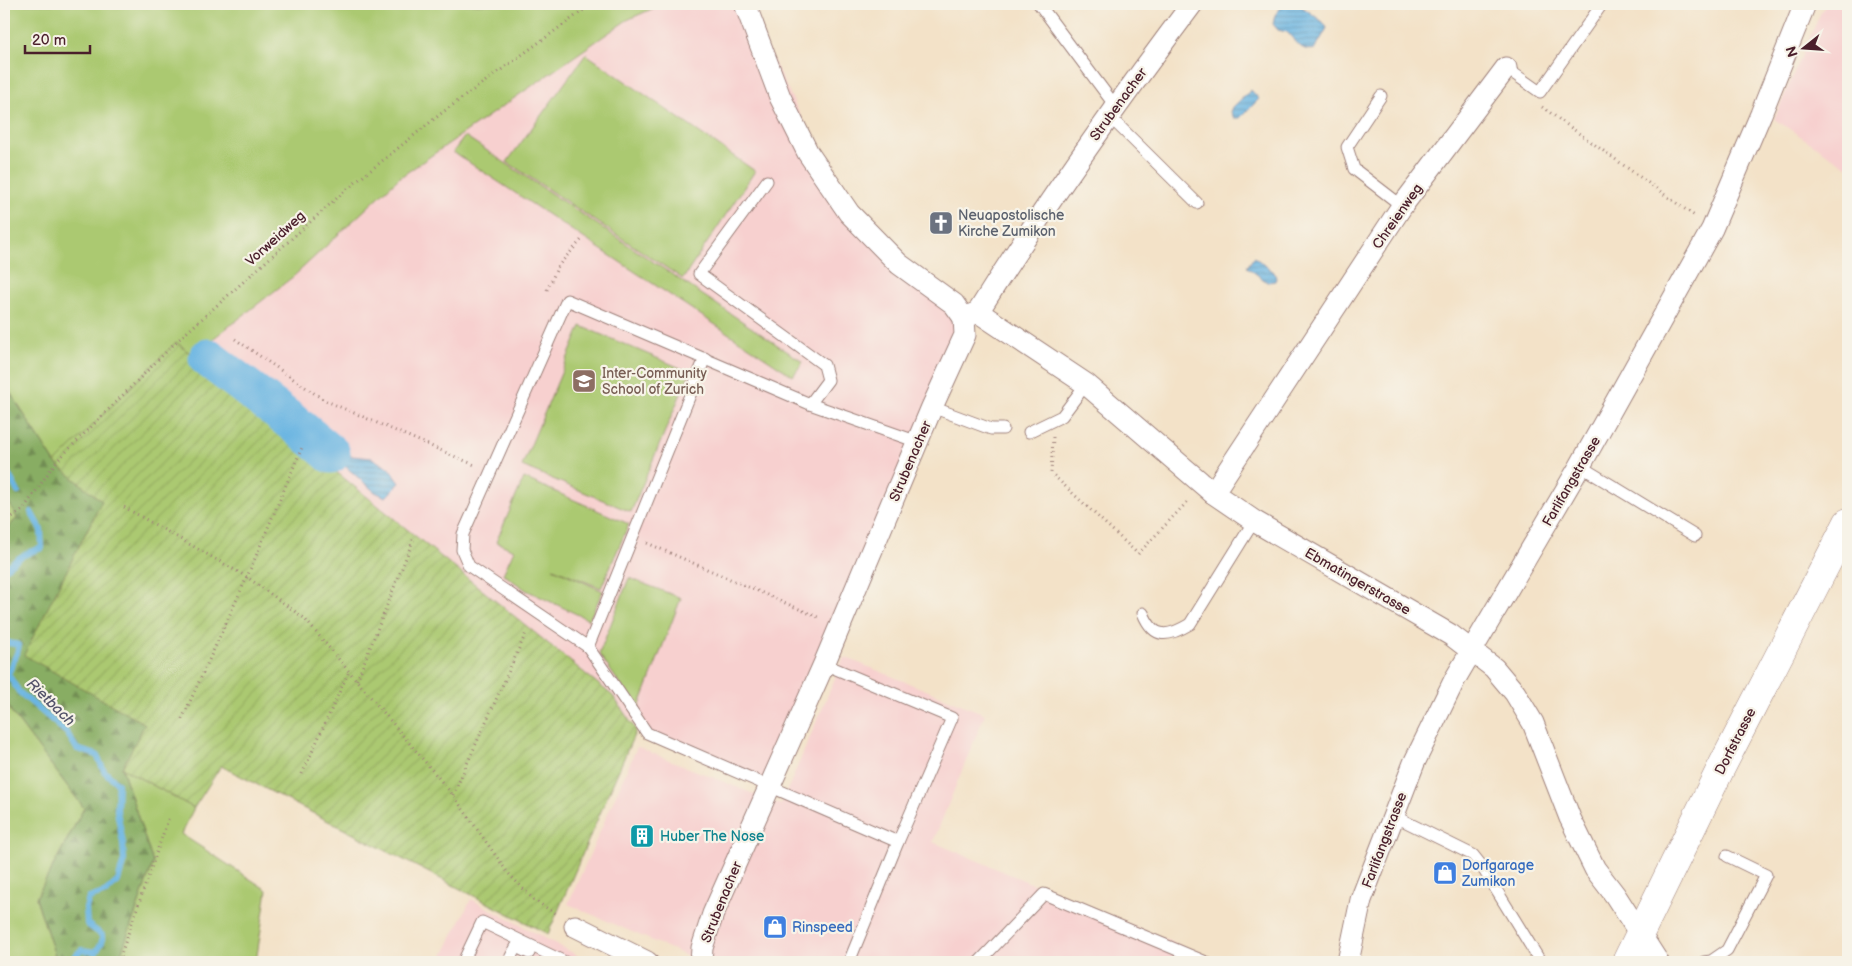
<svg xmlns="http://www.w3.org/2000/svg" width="1852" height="966" viewBox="0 0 1852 966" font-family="'Balsamiq Sans',sans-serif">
<defs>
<pattern id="forest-firs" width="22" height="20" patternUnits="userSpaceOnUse" patternTransform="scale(1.25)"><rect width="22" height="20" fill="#88ad63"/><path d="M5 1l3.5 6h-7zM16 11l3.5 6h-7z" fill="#718c52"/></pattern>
<pattern id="garden-furrows" width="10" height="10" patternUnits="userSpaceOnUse" patternTransform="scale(1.25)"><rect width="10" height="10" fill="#abc971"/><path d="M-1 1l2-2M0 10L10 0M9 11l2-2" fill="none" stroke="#95ac62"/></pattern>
<pattern id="water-rules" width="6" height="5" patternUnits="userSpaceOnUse" patternTransform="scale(1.25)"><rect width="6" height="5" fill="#6ab5e2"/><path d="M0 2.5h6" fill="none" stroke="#5993b7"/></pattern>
</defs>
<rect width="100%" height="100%" fill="#f7f3e8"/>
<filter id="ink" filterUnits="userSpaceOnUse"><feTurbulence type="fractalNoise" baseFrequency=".02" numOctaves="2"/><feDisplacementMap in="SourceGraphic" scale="10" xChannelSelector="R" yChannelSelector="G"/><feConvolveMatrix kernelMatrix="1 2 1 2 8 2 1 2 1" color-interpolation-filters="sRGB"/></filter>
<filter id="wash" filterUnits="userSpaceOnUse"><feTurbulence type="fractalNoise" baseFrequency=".0096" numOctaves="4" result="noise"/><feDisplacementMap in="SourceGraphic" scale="20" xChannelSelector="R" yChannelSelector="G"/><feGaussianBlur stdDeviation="1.12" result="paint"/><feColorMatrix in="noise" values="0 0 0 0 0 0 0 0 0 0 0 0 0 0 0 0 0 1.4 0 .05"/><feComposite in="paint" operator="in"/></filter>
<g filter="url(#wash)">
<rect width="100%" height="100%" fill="#f3e2c8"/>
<!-- built -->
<g fill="#f7d0cf">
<polygon points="663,4 745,4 849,213 964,318 770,787 647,733 192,355 399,177 627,20"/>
<polygon points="1826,4 1848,4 1848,167 1774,119 1820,14"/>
<polygon points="844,657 985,714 933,842 1219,962 701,962 568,904 637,747 781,805"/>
<polygon points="471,899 590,962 440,962"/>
</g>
<!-- green -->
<g fill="#abc971" stroke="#7a744e">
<polygon points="4,4 663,4 627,20 399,178 294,276 192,355 176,342 55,463 4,383"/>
<polygon points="586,54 755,171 683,279 507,162"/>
<polygon points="465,136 803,362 793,376 453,152"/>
<polygon points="581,326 690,372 631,512 522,466"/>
<polygon points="524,478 629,524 601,588 553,568 603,591 589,620 526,590 503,574 514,550 496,542"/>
<polygon points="4,493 17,518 4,532"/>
<polygon points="629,578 681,598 638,710 599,654"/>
<polygon points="4,698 12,713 84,808 36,898 57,962 4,962"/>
<polygon points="122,768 194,808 181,834 267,890 256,962 121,962 121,954 153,863"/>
</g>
<!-- forest -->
<polygon fill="url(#forest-firs)" stroke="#696647" points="4,383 55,463 102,501 25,655 146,724 122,768 153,863 121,954 121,962 57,962 36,898 84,808 12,713 4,698 4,532 17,518 4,493"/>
<!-- garden -->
<polygon fill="url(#garden-furrows)" stroke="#7a744e" points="176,342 613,696 636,730 548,934 221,766 194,808 122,768 145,724 24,655 102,501 55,463"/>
<!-- water -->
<g fill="url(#water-rules)" stroke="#5a6a86">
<path d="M1284,4H1297L1301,6L1323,22L1327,28L1315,49C1301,53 1295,40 1287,32L1278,30L1273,24L1275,15Z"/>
<polygon points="1251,90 1259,99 1240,118 1234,118 1231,112 1233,107"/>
<polygon points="1254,257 1274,272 1276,278 1275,281 1267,282 1247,267"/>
<polygon points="331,454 372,458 390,469 400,483 386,497 375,492"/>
</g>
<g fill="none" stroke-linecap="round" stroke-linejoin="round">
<!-- stream -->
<g stroke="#6ab5e2" stroke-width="6">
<polyline points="4,466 18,492"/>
<path d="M4,570C15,559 26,552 42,548L41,530L31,512"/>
<polyline points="4,642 19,645 17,653 8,674 19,692 67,733 77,749 97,755 104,771 118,784 117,811 123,843 124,860 118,881 106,892 89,898 86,908 87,924 102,935 102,942 96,952 81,950 76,955 74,962"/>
</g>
<!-- river -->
<path stroke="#6ab5e2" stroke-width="39" d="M208,358C249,390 292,420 331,454"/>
</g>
</g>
<g filter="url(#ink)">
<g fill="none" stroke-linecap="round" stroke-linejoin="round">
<defs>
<g id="service">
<polyline points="1039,4 1116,107"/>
<polyline points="1506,68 1540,92 1602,4"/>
<polyline points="1381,96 1347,147 1354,169 1402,206"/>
<polyline points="1109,116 1197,203"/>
<polyline points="767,181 699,274 824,365 828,380 810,404"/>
<polyline points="932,407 991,429 1003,429"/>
<polyline points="1029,432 1062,416 1086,384"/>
<polyline points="1580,466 1695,536"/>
<path d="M1143,613C1154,640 1168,637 1190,624L1254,521"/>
<polyline points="588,647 705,358"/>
<polyline points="824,664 952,718 898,842 849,962"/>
<polyline points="1392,815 1473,855 1481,865 1540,961 1543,962"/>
<polyline points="898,842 647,733 588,647 469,566 462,550 463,534 567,300 810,404 918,442"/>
<polyline points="463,962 482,922 565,962"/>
<polyline points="508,962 516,947 529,953"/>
<polyline points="979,962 1044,894 1206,962"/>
<polyline points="1704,962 1711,961 1727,950 1766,875 1727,856"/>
</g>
<g id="minor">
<polyline points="745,4 780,97 808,153 849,213 899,264 954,304 964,318"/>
<polyline points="978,312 1086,384 1213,493 1254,521 1451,635 1494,668 1515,693 1533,723 1570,818 1595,869 1615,895 1658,962"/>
<path d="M964,318L978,312C1044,206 1117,104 1192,4"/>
<polyline points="1213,493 1402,206 1506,68"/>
<polyline points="575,926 647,962"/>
<polyline points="701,962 702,948 713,914 824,664 932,407 965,335 964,318"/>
<polyline points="1348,962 1361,900 1414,763 1455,679 1580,466 1712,229 1761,114 1805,4"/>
</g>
<polyline id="tertiary" points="1626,962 1721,768 1848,522"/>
</defs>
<!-- service casing -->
<use href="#service" stroke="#9e807a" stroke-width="13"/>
<!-- minor casing -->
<use href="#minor" stroke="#9e807a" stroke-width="23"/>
<!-- tertiary casing -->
<use href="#tertiary" stroke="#9e807a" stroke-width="29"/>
<!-- path -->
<g stroke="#9e807a" stroke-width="3" stroke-dasharray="1 4" stroke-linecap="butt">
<polyline points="1542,107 1696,217"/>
<polyline points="547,290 558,266 583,238"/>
<polyline points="235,339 324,400 477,466"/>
<polyline points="1053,437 1051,473 1138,554 1189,500"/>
<polyline points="124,507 247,577 304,618 453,795 508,873 534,900 558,915"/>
<polyline points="4,522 23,510 55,463 176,342 346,190 443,112 592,4"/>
<polyline points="647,543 820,618"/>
<polyline points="357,680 414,538"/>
<polyline points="182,719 247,577 303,445"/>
<polyline points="302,774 349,671"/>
<polyline points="453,795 526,633"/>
<polyline points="121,962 121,954 169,817"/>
</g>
<!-- service -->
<use href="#service" stroke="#fff" stroke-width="11"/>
<!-- minor -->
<use href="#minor" stroke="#fff" stroke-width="21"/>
<!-- tertiary -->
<use href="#tertiary" stroke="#fff" stroke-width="28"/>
</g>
</g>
<!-- icons -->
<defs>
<symbol id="church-square" viewBox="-11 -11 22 22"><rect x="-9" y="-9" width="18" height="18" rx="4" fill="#6b7280" stroke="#f7f3e8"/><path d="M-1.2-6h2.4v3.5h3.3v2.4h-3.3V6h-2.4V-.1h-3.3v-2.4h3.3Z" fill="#fff"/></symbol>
<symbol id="school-square" viewBox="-11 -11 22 22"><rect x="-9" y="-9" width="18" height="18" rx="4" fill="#8d6e63" stroke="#f7f3e8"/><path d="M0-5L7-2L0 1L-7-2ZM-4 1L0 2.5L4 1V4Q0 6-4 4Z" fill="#fff"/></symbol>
<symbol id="building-square" viewBox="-11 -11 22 22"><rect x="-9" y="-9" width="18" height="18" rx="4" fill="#0f9aa8" stroke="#f7f3e8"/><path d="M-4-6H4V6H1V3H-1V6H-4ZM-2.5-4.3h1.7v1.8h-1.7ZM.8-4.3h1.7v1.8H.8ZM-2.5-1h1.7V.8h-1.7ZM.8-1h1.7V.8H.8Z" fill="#fff"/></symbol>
<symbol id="shop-square" viewBox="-11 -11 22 22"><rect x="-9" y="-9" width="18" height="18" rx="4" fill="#3f7fe0" stroke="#f7f3e8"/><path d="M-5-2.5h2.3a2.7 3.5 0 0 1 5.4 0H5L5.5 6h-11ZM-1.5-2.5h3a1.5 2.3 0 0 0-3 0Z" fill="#fff"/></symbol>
</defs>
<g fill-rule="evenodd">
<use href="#church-square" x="927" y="209" width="28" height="28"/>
<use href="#school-square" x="570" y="367" width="28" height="28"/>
<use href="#building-square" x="628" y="822" width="28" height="28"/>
<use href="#shop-square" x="1431" y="859" width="28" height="28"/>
<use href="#shop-square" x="761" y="913" width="28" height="28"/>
</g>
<g text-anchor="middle" stroke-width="4.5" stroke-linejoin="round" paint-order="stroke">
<!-- street labels -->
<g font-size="14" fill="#4a1f2b" stroke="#f7f3e8">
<text transform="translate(1118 104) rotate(-54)" y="5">Strubenacher</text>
<text transform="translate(1397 216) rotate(-55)" y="5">Chreienweg</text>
<text transform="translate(275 238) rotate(-42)" y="5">Vorweidweg</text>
<text transform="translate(910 461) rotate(-67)" y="5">Strubenacher</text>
<text transform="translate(1571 481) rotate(-60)" y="5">Farlifangstrasse</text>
<text transform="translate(1358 581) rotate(30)" y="5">Ebmatingerstrasse</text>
<text transform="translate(1735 741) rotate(-63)" y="5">Dorfstrasse</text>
<text transform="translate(1384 840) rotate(-69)" y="5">Farlifangstrasse</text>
<text transform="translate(721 902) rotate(-68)" y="5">Strubenacher</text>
</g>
<!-- worship labels -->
<g font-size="14" fill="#5b616d" stroke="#f7f3e8" text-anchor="start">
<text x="958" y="220">Neuapostolische<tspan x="958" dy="16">Kirche Zumikon</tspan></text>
</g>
<!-- education labels -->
<g font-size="14" fill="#785e54" stroke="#f7f3e8" text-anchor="start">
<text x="602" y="378">Inter-Community<tspan x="602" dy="16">School of Zurich</tspan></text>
</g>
<!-- culture labels -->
<g font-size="14" fill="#0d838f" stroke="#f7f3e8" text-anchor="start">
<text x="660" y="841">Huber The Nose</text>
</g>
<!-- shop labels -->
<g font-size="14" fill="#366cbe" stroke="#f7f3e8" text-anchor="start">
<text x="1462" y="870">Dorfgarage<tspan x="1462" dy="16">Zumikon</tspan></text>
<text x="792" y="932">Rinspeed</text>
</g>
<!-- water labels -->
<g font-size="15" font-style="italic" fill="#55546b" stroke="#f7f3e8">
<text transform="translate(51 702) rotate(44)" y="5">Rietbach</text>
</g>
</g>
<!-- margin -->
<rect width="1852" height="966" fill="none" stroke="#f7f3e8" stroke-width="20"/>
<!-- north arrow -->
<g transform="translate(1804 48) rotate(253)" stroke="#f7f3e8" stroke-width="4" paint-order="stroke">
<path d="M0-4L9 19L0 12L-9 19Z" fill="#4a1f2b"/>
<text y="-8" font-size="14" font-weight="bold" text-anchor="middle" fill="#4a1f2b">N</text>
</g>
<!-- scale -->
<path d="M25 45v8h65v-8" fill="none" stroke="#4a1f2b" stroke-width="2.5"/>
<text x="32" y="45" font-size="15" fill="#4a1f2b" stroke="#f7f3e8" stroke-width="4" paint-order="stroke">20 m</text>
</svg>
